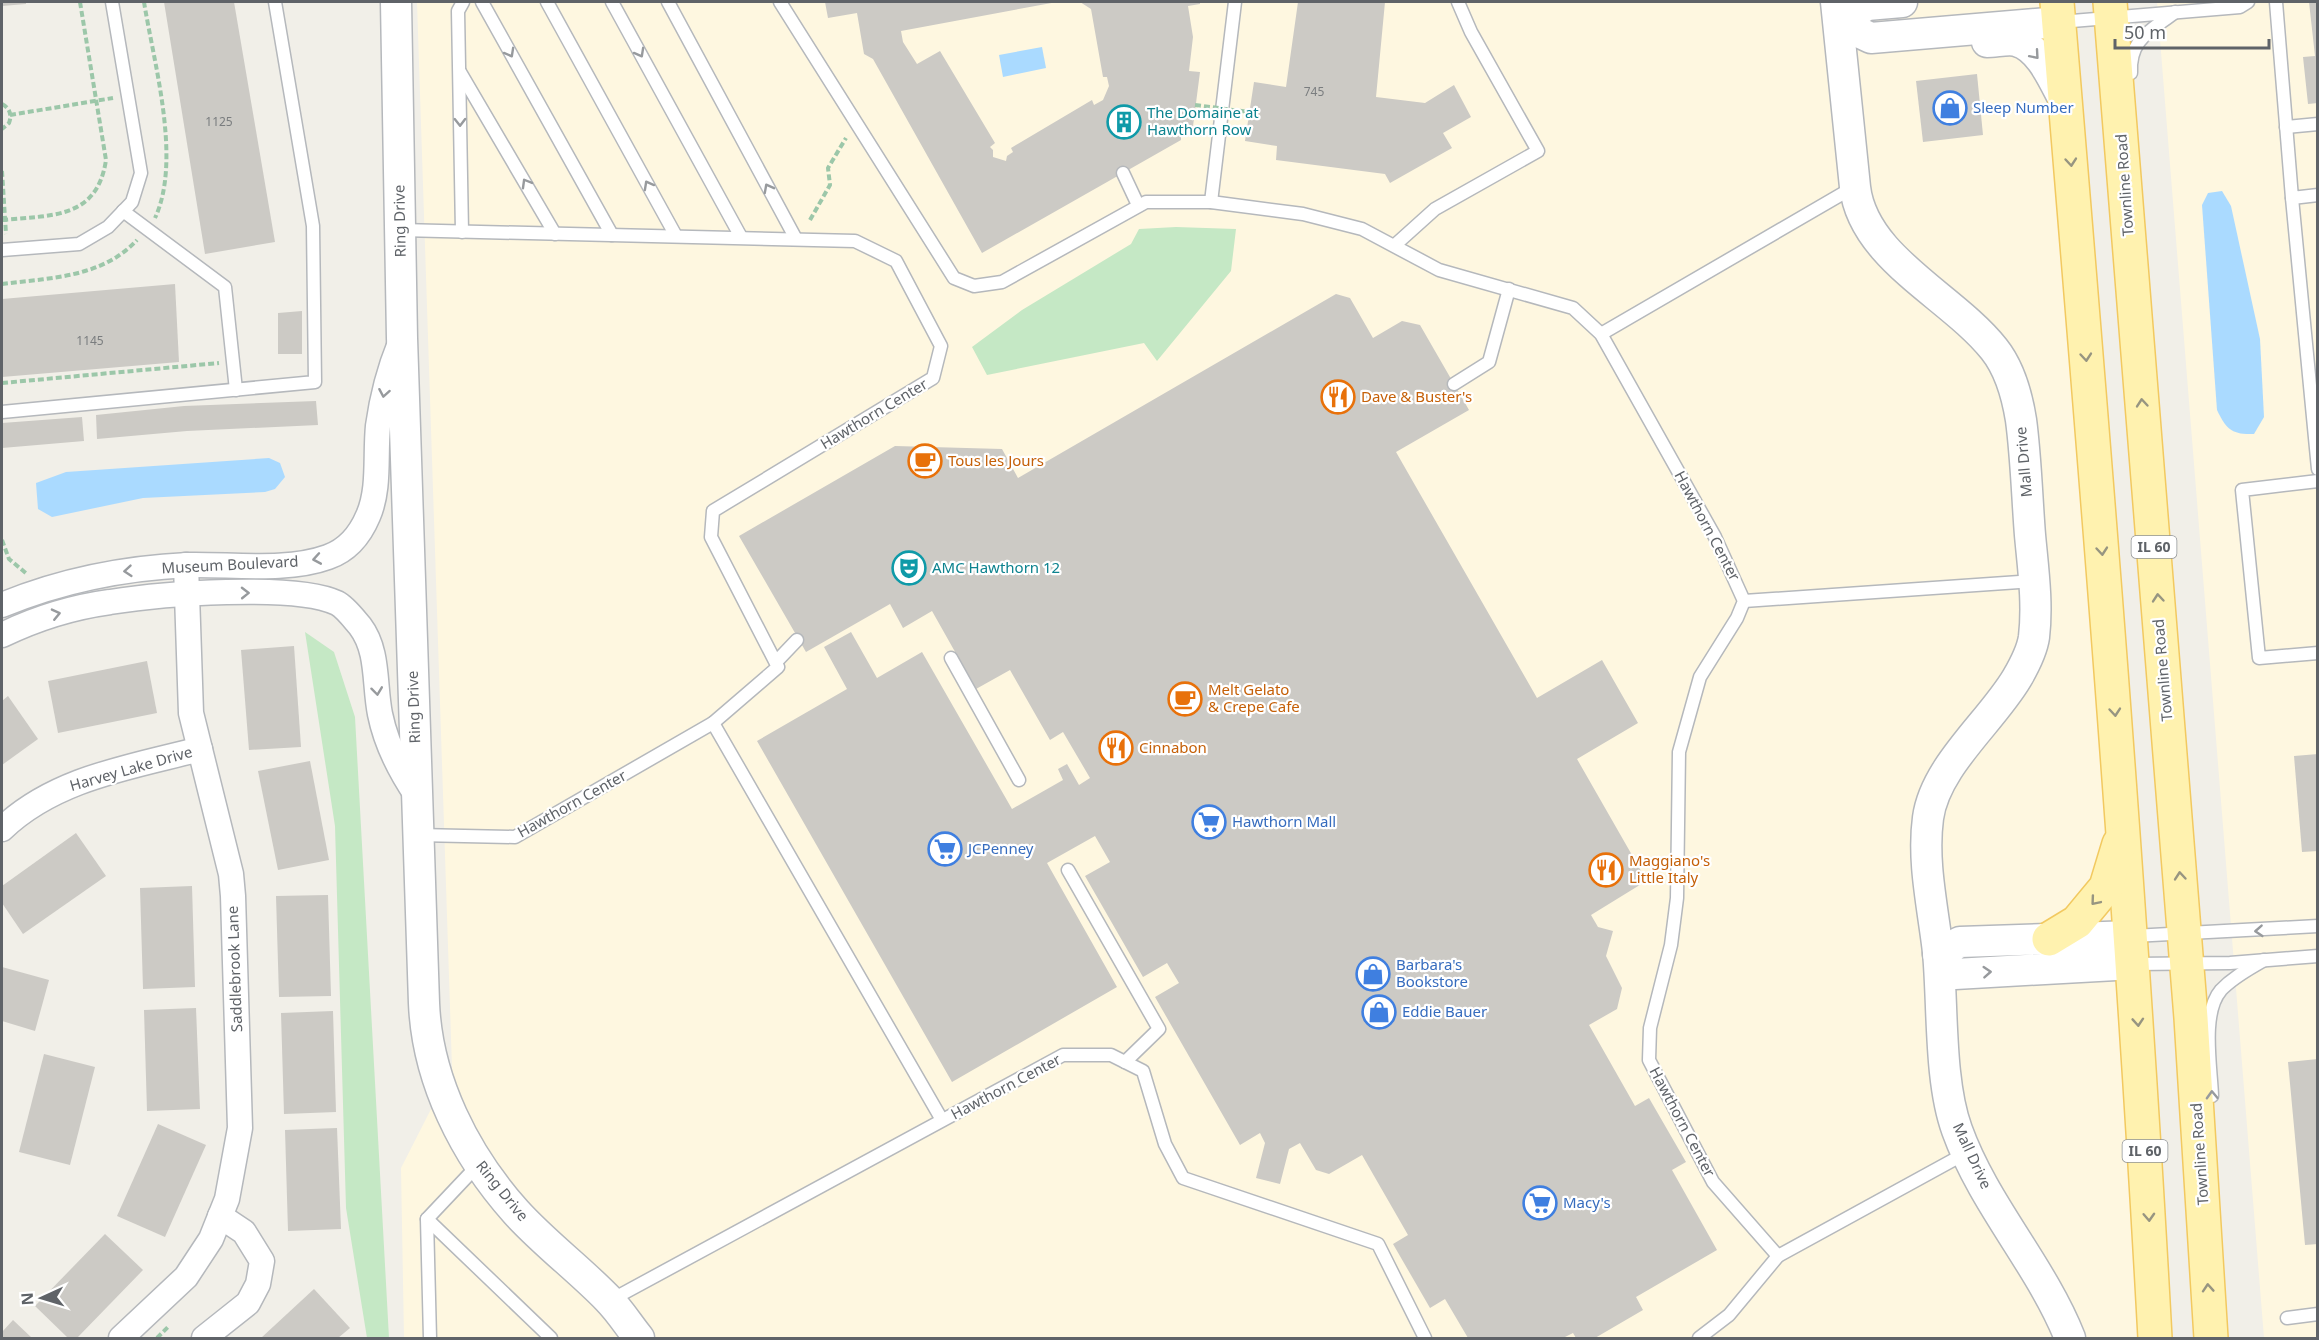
<svg xmlns="http://www.w3.org/2000/svg" width="2319" height="1340" viewBox="0 0 2319 1340" font-family="'Noto Sans',sans-serif">
<rect width="100%" height="100%" fill="#f1efe8"/>
<!-- commercial -->
<g fill="#fef7e0">
<polygon points="417,2 2047,2 2144,1338 404,1338 401,1168 452,1068"/>
<polygon points="2157,2 2317,2 2317,1338 2264,1338"/>
</g>
<!-- green -->
<g fill="#c5e8c5">
<polygon points="1176,227 1236,229 1231,271 1157,361 1144,343 987,375 972,347 1022,310 1131,244 1139,229"/>
<polygon points="305,632 334,652 355,717 389,1338 367,1338 346,1208 335,826"/>
</g>
<!-- water -->
<g fill="#aadaff">
<polygon points="1042,47 1046,68 1003,77 999,55"/>
<path d="M2222,191L2231,206L2260,339L2264,417L2254,434C2232,435 2226,429 2217,410L2202,205L2208,193Z"/>
<polygon points="269,458 280,463 285,477 275,489 265,492 143,498 52,517 38,509 36,483 66,472"/>
</g>
<!-- building -->
<g fill="#cccac5">
<polygon points="2,2 26,2 26,4 2,6"/>
<polygon points="164,2 234,2 275,242 205,254"/>
<polygon points="825,2 1057,2 901,31 903,42 917,64 940,51 995,143 990,147 993,150 993,157 1006,161 1007,156 1013,152 1011,148 1092,100 1094,105 1103,100 1109,86 1107,77 1103,77 1091,9 1080,2 1200,2 1200,4 1188,6 1193,37 1189,71 1200,72 1192,134 1181,135 1181,140 982,253 873,59 864,54 857,13 828,18"/>
<polygon points="1298,2 1385,2 1376,97 1425,103 1454,85 1471,117 1443,133 1452,148 1390,183 1385,174 1276,160 1277,146 1245,141 1254,82 1286,87"/>
<polygon points="2309,2 2318,2 2318,103 2308,104 2303,57 2315,56"/>
<polygon points="1977,74 1983,135 1923,142 1916,81"/>
<polygon points="175,284 179,362 2,377 2,299"/>
<polygon points="1336,294 1350,298 1373,338 1402,321 1420,325 1469,410 1396,452 1537,698 1602,660 1638,723 1577,759 1644,876 1643,883 1591,915 1598,927 1613,931 1606,956 1622,988 1617,1009 1589,1025 1635,1106 1649,1098 1686,1162 1672,1170 1717,1250 1636,1297 1643,1310 1595,1338 1576,1338 1573,1333 1563,1338 1468,1338 1445,1299 1430,1308 1393,1244 1408,1235 1362,1155 1329,1174 1316,1170 1300,1143 1289,1149 1280,1184 1256,1178 1265,1143 1260,1133 1240,1145 1155,997 1179,983 1167,963 1143,977 1085,876 1110,862 1095,836 1047,863 1117,987 952,1082 757,741 847,689 824,647 851,632 877,678 922,652 1012,809 1063,780 1058,769 1067,764 1079,785 1090,778 1063,732 1050,740 1010,670 976,689 932,611 903,628 890,604 806,652 739,536 895,446 1002,449 1018,478"/>
<polygon points="302,311 302,354 278,354 278,313"/>
<polygon points="316,401 318,425 187,431 97,439 96,415 184,406"/>
<polygon points="82,417 84,441 2,448 2,423"/>
<polygon points="294,646 301,747 249,750 241,650"/>
<polygon points="147,661 157,713 58,733 48,681"/>
<polygon points="8,696 38,739 2,765 2,701"/>
<polygon points="2318,754 2318,851 2302,852 2294,756"/>
<polygon points="310,761 329,860 278,870 258,771"/>
<polygon points="76,833 106,876 23,934 2,903 2,886"/>
<polygon points="192,886 195,987 143,989 140,888"/>
<polygon points="328,895 331,996 279,997 276,896"/>
<polygon points="2,967 49,980 35,1031 2,1021"/>
<polygon points="196,1008 200,1109 147,1111 144,1010"/>
<polygon points="333,1011 336,1112 284,1114 281,1013"/>
<polygon points="44,1054 95,1067 70,1165 19,1152"/>
<polygon points="2318,1059 2318,1244 2305,1245 2288,1062"/>
<polygon points="158,1124 206,1145 165,1237 117,1216"/>
<polygon points="337,1128 341,1229 288,1231 285,1130"/>
<polygon points="105,1234 143,1270 77,1338 68,1338 35,1306"/>
<polygon points="314,1289 350,1328 338,1338 261,1338"/>
<polygon points="13,1320 32,1338 2,1338 2,1332"/>
</g>
<g fill="none" stroke-linecap="round" stroke-linejoin="round">
<defs>
<g id="service">
<polyline points="482,2 612,235"/>
<polyline points="547,2 676,236"/>
<polyline points="612,2 741,237"/>
<polyline points="668,2 796,239"/>
<polyline points="780,2 954,278 974,286 1002,282 1146,202 1211,202 1303,214 1362,229 1439,270 1573,308 1601,334 1715,537 1744,601 1737,618 1700,677 1679,752 1677,898 1671,945 1650,1028 1649,1060 1713,1182 1778,1256 1966,1153"/>
<polyline points="2276,2 2292,198 2318,195"/>
<polyline points="2060,22 2240,7 2248,2"/>
<polyline points="460,72 555,234"/>
<path d="M2131,73C2129,39 2151,31 2175,12"/>
<polyline points="2286,127 2318,124"/>
<polyline points="1123,173 1138,205"/>
<polyline points="2292,198 2318,469"/>
<polyline points="1211,202 1235,2"/>
<polyline points="123,211 225,287 236,390"/>
<polyline points="401,230 855,241 896,261 941,346 933,378 713,511 711,537 778,667 713,723"/>
<polyline points="462,232 458,11 463,2"/>
<polyline points="1395,245 1435,209 1538,151 1471,32 1458,2"/>
<polyline points="2,250 79,244 108,227 132,202 141,173 112,2"/>
<polyline points="1601,334 1854,187"/>
<polyline points="1454,384 1489,362 1509,289"/>
<polyline points="2,412 315,382 313,226 275,2"/>
<polyline points="2318,481 2242,490 2259,658 2318,653"/>
<polyline points="1744,601 2034,581"/>
<polyline points="951,658 1019,780"/>
<polyline points="776,662 797,640"/>
<polyline points="418,835 515,837 713,723 942,1120"/>
<polyline points="1068,870 1159,1029 1125,1062"/>
<polyline points="2133,936 2318,926"/>
<polyline points="2134,964 2230,963 2318,956"/>
<path d="M2212,1096C2211,1067 2201,1013 2221,990C2233,977 2249,969 2264,960"/>
<polyline points="427,1219 551,1338"/>
<polyline points="611,1300 1063,1055 1111,1055 1143,1071 1165,1144 1183,1178 1378,1244 1425,1338"/>
<polyline points="2287,1318 2318,1314"/>
<polyline points="430,1338 427,1219 478,1165"/>
<polyline points="1699,1338 1729,1315 1778,1256"/>
</g>
<g id="minor">
<path d="M2,605C60,581 125,568 188,565C231,564 287,572 328,557C348,550 360,535 368,516C380,489 375,456 378,426C382,397 389,370 400,343"/>
<path d="M2,635C35,619 73,607 110,602C160,594 295,583 337,603C345,607 354,619 360,626C379,651 374,684 380,714C386,744 400,771 417,796"/>
<path d="M2,829C55,778 131,767 200,749"/>
<polyline points="121,1338 186,1277 211,1239 227,1199 240,1128 233,896 231,874 191,713 186,565"/>
<polyline points="204,1338 248,1303 258,1284 262,1261 244,1232 220,1216"/>
</g>
<g id="tertiary">
<path d="M396,2L402,338L424,1003C427,1080 465,1155 516,1212C544,1243 579,1269 608,1299C620,1311 629,1326 639,1338"/>
<path d="M1836,2L1855,187C1863,258 1952,296 1994,349C2010,369 2017,395 2021,420C2026,457 2027,497 2030,535C2033,568 2038,603 2034,637C2032,651 2024,666 2017,678C1991,722 1935,766 1928,818C1922,862 1933,908 1938,952C1943,1005 1939,1081 1957,1130C1984,1205 2041,1265 2070,1338"/>
<polyline points="1839,23 1871,38 2059,22"/>
<polyline points="1839,23 1867,5 1902,2"/>
<path d="M1987,42C1996,42 2008,39 2016,41C2041,47 2055,84 2066,104"/>
<polyline points="2132,936 1960,942 1938,954 1955,974 2134,964"/>
</g>
<g id="primary">
<path d="M2057,2C2094,447 2131,892 2155,1338"/>
<polyline points="2110,2 2191,1018 2211,1338"/>
<polyline points="2049,939 2077,922 2106,887 2119,844"/>
</g>
</defs>
<!-- service casing -->
<use href="#service" stroke="#b5b8bc" stroke-width="15"/>
<!-- minor casing -->
<use href="#minor" stroke="#b5b8bc" stroke-width="27"/>
<!-- tertiary casing -->
<use href="#tertiary" stroke="#b5b8bc" stroke-width="33"/>
<!-- primary casing -->
<use href="#primary" stroke="#f2c960" stroke-width="36"/>
<!-- path -->
<g stroke="#9cc7a9" stroke-width="4" stroke-dasharray="6 3" stroke-linecap="butt">
<path d="M144,2C154,64 182,160 155,218"/>
<path d="M2,104C10,108 12,115 9,123L2,129"/>
<polyline points="10,115 113,98"/>
<polyline points="2,171 6,234"/>
<path d="M2,220C50,215 97,220 106,160L80,2"/>
<polyline points="810,220 830,185 828,168 846,138"/>
<path d="M2,284C49,278 102,278 137,240"/>
<polyline points="2,383 219,363"/>
<polyline points="2,540 9,559 27,574"/>
<polyline points="157,1338 168,1327"/>
</g>
<!-- service -->
<use href="#service" stroke="#fff" stroke-width="12"/>
<!-- minor -->
<use href="#minor" stroke="#fff" stroke-width="24"/>
<!-- tertiary -->
<use href="#tertiary" stroke="#fff" stroke-width="30"/>
<!-- primary -->
<use href="#primary" stroke="#fff2af" stroke-width="33"/>
<!-- path-bridge -->
<polyline stroke="#9cc7a9" stroke-width="4" stroke-dasharray="6 3" stroke-linecap="butt" points="1195,105 1249,112"/>
</g>
<!-- one-way arrows -->
<defs><path id="oneway-chevron" d="M-2-3.5L2.5 0L-2 3.5" fill="none" stroke-width="1.6" stroke-linecap="round" stroke-linejoin="round" transform="scale(1.5)"/></defs>
<g stroke="#979a9d">
<use href="#oneway-chevron" transform="translate(510 53) rotate(61)"/>
<use href="#oneway-chevron" transform="translate(640 53) rotate(61)"/>
<use href="#oneway-chevron" transform="translate(2035 55) rotate(49)"/>
<use href="#oneway-chevron" transform="translate(460 122) rotate(89)"/>
<use href="#oneway-chevron" transform="translate(526 183) rotate(-120)"/>
<use href="#oneway-chevron" transform="translate(648 185) rotate(-119)"/>
<use href="#oneway-chevron" transform="translate(768 188) rotate(-118)"/>
<use href="#oneway-chevron" transform="translate(384 393) rotate(100)"/>
<use href="#oneway-chevron" transform="translate(317 559) rotate(170)"/>
<use href="#oneway-chevron" transform="translate(128 571) rotate(175)"/>
<use href="#oneway-chevron" transform="translate(245 593) rotate(-1)"/>
<use href="#oneway-chevron" transform="translate(56 614) rotate(-13)"/>
<use href="#oneway-chevron" transform="translate(377 691) rotate(83)"/>
<use href="#oneway-chevron" transform="translate(2259 931) rotate(176)"/>
<use href="#oneway-chevron" transform="translate(1987 972) rotate(-4)"/>
<use href="#oneway-chevron" transform="translate(2212 1095) rotate(-92)"/>
</g>
<g stroke="#979581">
<use href="#oneway-chevron" transform="translate(2071 162) rotate(85)"/>
<use href="#oneway-chevron" transform="translate(2086 357) rotate(85)"/>
<use href="#oneway-chevron" transform="translate(2142 403) rotate(-95)"/>
<use href="#oneway-chevron" transform="translate(2102 551) rotate(85)"/>
<use href="#oneway-chevron" transform="translate(2158 598) rotate(-95)"/>
<use href="#oneway-chevron" transform="translate(2115 712) rotate(85)"/>
<use href="#oneway-chevron" transform="translate(2180 876) rotate(-95)"/>
<use href="#oneway-chevron" transform="translate(2095 901) rotate(130)"/>
<use href="#oneway-chevron" transform="translate(2138 1022) rotate(86)"/>
<use href="#oneway-chevron" transform="translate(2149 1217) rotate(87)"/>
<use href="#oneway-chevron" transform="translate(2208 1288) rotate(-94)"/>
</g>
<!-- icons -->
<defs>
<symbol id="shop-ring" viewBox="-11 -11 22 22"><circle r="9.5" fill="#fff" stroke="#3f7fe0" stroke-width="1.5"/><path d="M-5-2.5h2.3a2.7 3.5 0 0 1 5.4 0H5L5.5 6h-11ZM-1.5-2.5h3a1.5 2.3 0 0 0-3 0Z" fill="#3f7fe0"/></symbol>
<symbol id="building-ring" viewBox="-11 -11 22 22"><circle r="9.5" fill="#fff" stroke="#0f9aa8" stroke-width="1.5"/><path d="M-4-6H4V6H1V3H-1V6H-4ZM-2.5-4.3h1.7v1.8h-1.7ZM.8-4.3h1.7v1.8H.8ZM-2.5-1h1.7V.8h-1.7ZM.8-1h1.7V.8H.8Z" fill="#0f9aa8"/></symbol>
<symbol id="restaurant-ring" viewBox="-11 -11 22 22"><circle r="9.5" fill="#fff" stroke="#e8710a" stroke-width="1.5"/><path d="M-5-6h1v4h1v-4h1v4h1v-4h1v5L-1.5 .5V6h-2V.5L-5-1ZM5-6V6H3V1.5H1.5Q1.5-4 5-6Z" fill="#e8710a"/></symbol>
<symbol id="cafe-ring" viewBox="-11 -11 22 22"><circle r="9.5" fill="#fff" stroke="#e8710a" stroke-width="1.5"/><path d="M-5.5-4.5H6V0H3Q3 3.5 0 3.5H-2.5Q-5.5 3.5-5.5 0ZM3-3.2v2h1.7v-2ZM-6 4.5H4V6H-6Z" fill="#e8710a"/></symbol>
<symbol id="theatre-ring" viewBox="-11 -11 22 22"><circle r="9.5" fill="#fff" stroke="#0f9aa8" stroke-width="1.5"/><path d="M-5-5.5Q0-4 5-5.5V0Q5 5 0 6Q-5 5-5 0ZM-3.3-2.5H-1v1.5H-3.3ZM1-2.5H3.3v1.5H1ZM-2.8 1Q0 5.5 2.8 1Z" fill="#0f9aa8"/></symbol>
<symbol id="supermarket-ring" viewBox="-11 -11 22 22"><circle r="9.5" fill="#fff" stroke="#3f7fe0" stroke-width="1.5"/><path d="M-6-5.5h2.5l.6 2H6L4.5 2H-2.5L-4.4-4H-6ZM-1.5 3.2a1.3 1.3 0 1 0 .1 0ZM3 3.2a1.3 1.3 0 1 0 .1 0Z" fill="#3f7fe0"/></symbol>
</defs>
<g fill-rule="evenodd">
<use href="#shop-ring" x="1931" y="89" width="38" height="38"/>
<use href="#building-ring" x="1105" y="103" width="38" height="38"/>
<use href="#restaurant-ring" x="1319" y="378" width="38" height="38"/>
<use href="#cafe-ring" x="906" y="442" width="38" height="38"/>
<use href="#theatre-ring" x="890" y="549" width="38" height="38"/>
<use href="#cafe-ring" x="1166" y="680" width="38" height="38"/>
<use href="#restaurant-ring" x="1097" y="729" width="38" height="38"/>
<use href="#supermarket-ring" x="1190" y="803" width="38" height="38"/>
<use href="#supermarket-ring" x="926" y="830" width="38" height="38"/>
<use href="#restaurant-ring" x="1587" y="851" width="38" height="38"/>
<use href="#shop-ring" x="1354" y="955" width="38" height="38"/>
<use href="#shop-ring" x="1360" y="993" width="38" height="38"/>
<use href="#supermarket-ring" x="1521" y="1184" width="38" height="38"/>
</g>
<g text-anchor="middle" stroke-width="4.5" stroke-linejoin="round" paint-order="stroke">
<!-- number labels -->
<g font-size="12" fill="#7a7d7f">
<text x="1314" y="96">745</text>
<text x="219" y="126">1125</text>
<text x="90" y="345">1145</text>
</g>
<!-- shield labels -->
<g fill="#fff" stroke="#8f9295" stroke-width="1.5">
<rect x="2131.5" y="536" width="45" height="22" rx="4.5"/>
<rect x="2122.5" y="1140" width="45" height="22" rx="4.5"/>
</g>
<g font-size="14" font-weight="bold" fill="#5f6368">
<text x="2154" y="552">IL 60</text>
<text x="2145" y="1156">IL 60</text>
</g>
<!-- shop labels -->
<g font-size="15" fill="#366cbe" stroke="#fff" text-anchor="start">
<text x="1973" y="113">Sleep Number</text>
<text x="1232" y="827">Hawthorn Mall</text>
<text x="968" y="854">JCPenney</text>
<text x="1396" y="970">Barbara's<tspan x="1396" dy="17">Bookstore</tspan></text>
<text x="1402" y="1017">Eddie Bauer</text>
<text x="1563" y="1208">Macy's</text>
</g>
<!-- culture labels -->
<g font-size="15" fill="#0d838f" stroke="#fff" text-anchor="start">
<text x="1147" y="118">The Domaine at<tspan x="1147" dy="17">Hawthorn Row</tspan></text>
<text x="932" y="573">AMC Hawthorn 12</text>
</g>
<!-- street labels -->
<g font-size="15" fill="#5f6368" stroke="#fff">
<text transform="translate(2125 185) rotate(-94)" y="5">Townline Road</text>
<text transform="translate(400 221) rotate(-91)" y="5">Ring Drive</text>
<text transform="translate(874 414) rotate(-31)" y="5">Hawthorn Center</text>
<text transform="translate(2024 462) rotate(-95)" y="5">Mall Drive</text>
<text transform="translate(1707 526) rotate(62)" y="5">Hawthorn Center</text>
<text transform="translate(230 565) rotate(-3)" y="5">Museum Boulevard</text>
<text transform="translate(2163 670) rotate(-95)" y="5">Townline Road</text>
<text transform="translate(414 707) rotate(-92)" y="5">Ring Drive</text>
<text transform="translate(131 769) rotate(-16)" y="5">Harvey Lake Drive</text>
<text transform="translate(572 804) rotate(-29)" y="5">Hawthorn Center</text>
<text transform="translate(235 969) rotate(-92)" y="5">Saddlebrook Lane</text>
<text transform="translate(1006 1087) rotate(-28)" y="5">Hawthorn Center</text>
<text transform="translate(1682 1122) rotate(62)" y="5">Hawthorn Center</text>
<text transform="translate(2200 1154) rotate(-94)" y="5">Townline Road</text>
<text transform="translate(1972 1156) rotate(65)" y="5">Mall Drive</text>
<text transform="translate(502 1191) rotate(51)" y="5">Ring Drive</text>
</g>
<!-- food labels -->
<g font-size="15" fill="#c56008" stroke="#fff" text-anchor="start">
<text x="1361" y="402">Dave &amp; Buster's</text>
<text x="948" y="466">Tous les Jours</text>
<text x="1208" y="695">Melt Gelato<tspan x="1208" dy="17">&amp; Crepe Cafe</tspan></text>
<text x="1139" y="753">Cinnabon</text>
<text x="1629" y="866">Maggiano's<tspan x="1629" dy="17">Little Italy</tspan></text>
</g>
</g>
<!-- border -->
<rect width="2319" height="1340" fill="none" stroke="#5f6368" stroke-width="6"/>
<!-- north arrow -->
<g transform="translate(42 1298) rotate(266)" stroke="#ffffff" stroke-width="4.5" paint-order="stroke">
<path d="M0-4.5L10 22L0 15L-10 22Z" fill="#5f6368"/>
<text y="-9" font-size="16" font-weight="bold" text-anchor="middle" fill="#5f6368">N</text>
</g>
<!-- scale -->
<path d="M2115 39v9h154v-9" fill="none" stroke="#5f6368" stroke-width="3"/>
<text x="2124" y="39" font-size="18" fill="#5f6368" stroke="#ffffff" stroke-width="4.5" paint-order="stroke">50 m</text>
</svg>
